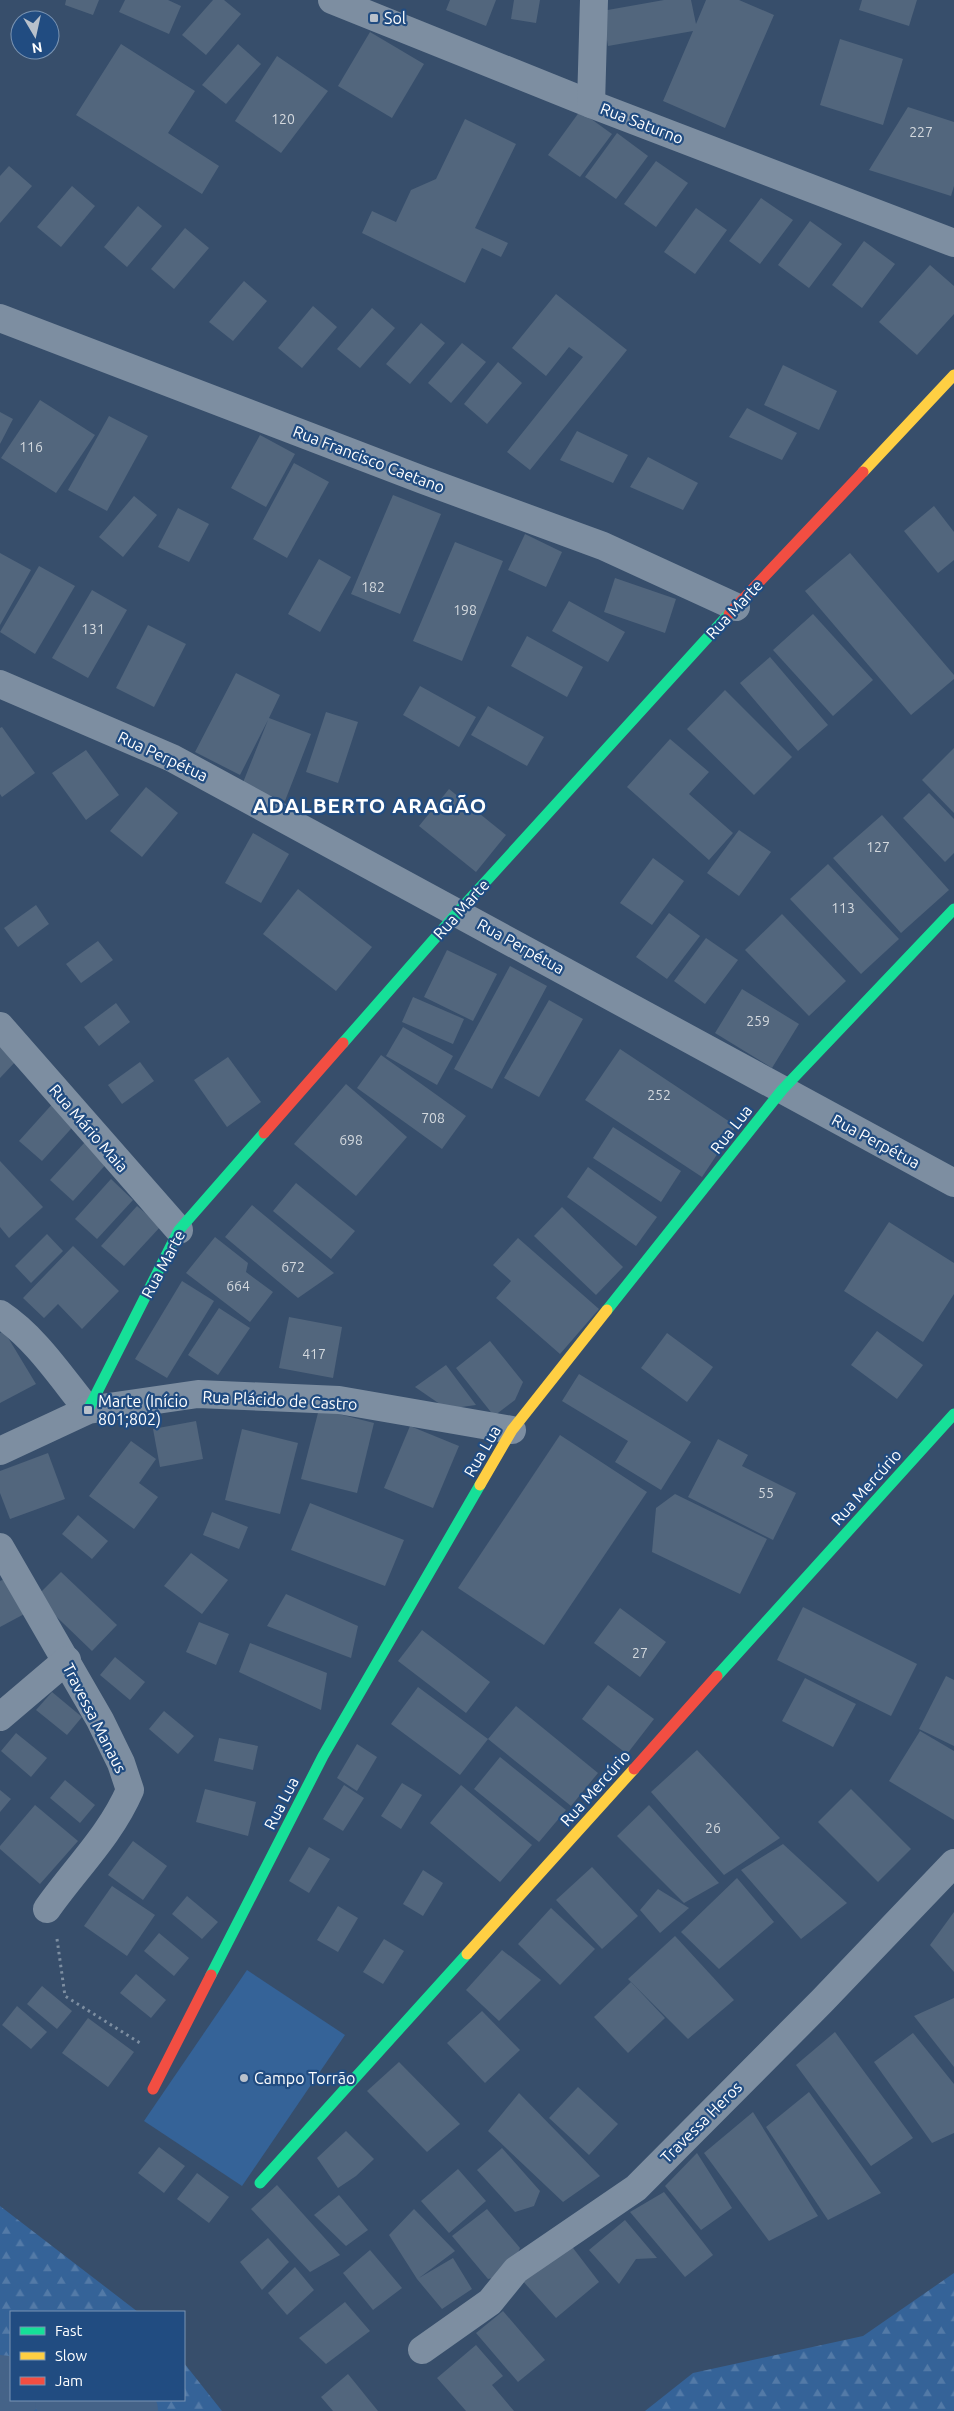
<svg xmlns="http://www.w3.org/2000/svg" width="954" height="2411" viewBox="0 0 954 2411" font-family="Ubuntu,sans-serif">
<defs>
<pattern id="forest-firs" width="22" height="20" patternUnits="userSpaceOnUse" patternTransform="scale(1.25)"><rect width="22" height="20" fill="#356398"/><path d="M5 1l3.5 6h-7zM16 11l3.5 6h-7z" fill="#537aa7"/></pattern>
</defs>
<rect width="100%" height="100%" fill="#374e6b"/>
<!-- green -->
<polygon fill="#356398" points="247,1970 345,2035 242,2186 144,2121"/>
<!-- forest -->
<g fill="url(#forest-firs)">
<polygon points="0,2206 138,2312 11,2312 11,2400 184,2400 184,2363 222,2411 0,2411"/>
<polygon points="954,2273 954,2411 645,2411 693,2373 863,2336"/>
</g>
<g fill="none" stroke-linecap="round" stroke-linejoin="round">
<!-- river -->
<g stroke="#456388" stroke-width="64">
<polyline points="0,2387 11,2389"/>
<polyline points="67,2400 126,2411"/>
</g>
</g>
<!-- building -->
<g fill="#52667d">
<polygon points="66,0 99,0 93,15 65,5"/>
<polygon points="125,0 168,0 181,6 169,34 119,12"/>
<polygon points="213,0 224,0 241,14 206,55 182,35"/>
<polygon points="450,0 496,0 486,26 446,10"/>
<polygon points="514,0 540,0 536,23 511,19"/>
<polygon points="664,0 691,0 696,24 706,0 739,0 774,15 725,128 663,101 693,31 608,46 602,11"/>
<polygon points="862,0 917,0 909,26 859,10"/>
<polygon points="370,32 424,64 392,118 338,86"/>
<polygon points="840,39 903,59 883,125 820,105"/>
<polygon points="121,44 195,91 168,133 219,166 202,194 76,115"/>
<polygon points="238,44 261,64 226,104 202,85"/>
<polygon points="277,56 328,91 281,153 235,121"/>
<polygon points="908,107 954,122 954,186 951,196 869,170"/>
<polygon points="580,111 612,134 580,177 548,155"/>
<polygon points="465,119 516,144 475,228 508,243 501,257 482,248 465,283 362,233 372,211 396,222 411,190 436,179"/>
<polygon points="617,133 648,156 616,199 585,177"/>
<polygon points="656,161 688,183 656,227 624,204"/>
<polygon points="9,166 32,186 0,223 0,176"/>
<polygon points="72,186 95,206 61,247 37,227"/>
<polygon points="761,198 793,220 760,264 729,241"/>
<polygon points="138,206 162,226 127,267 104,247"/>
<polygon points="696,208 727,230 695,274 664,252"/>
<polygon points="810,221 842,244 809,288 778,265"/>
<polygon points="185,228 209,248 174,289 151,269"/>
<polygon points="864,241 895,264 862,308 832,285"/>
<polygon points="930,265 954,286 954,314 917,355 879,322"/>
<polygon points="244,281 267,301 233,341 209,322"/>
<polygon points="556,294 627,350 530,470 507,452 583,357 569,347 546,376 512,348"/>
<polygon points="313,306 337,327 302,368 278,348"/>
<polygon points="372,308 395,328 360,368 337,349"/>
<polygon points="421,323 445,343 410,384 386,364"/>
<polygon points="462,343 486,362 451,403 428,383"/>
<polygon points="498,362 522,383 487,424 464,404"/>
<polygon points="783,365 837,391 819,430 764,405"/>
<polygon points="40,400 95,435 56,493 1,458"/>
<polygon points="747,408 797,433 782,460 729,437"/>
<polygon points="0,412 13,419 0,444"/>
<polygon points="109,416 148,436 107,511 68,490"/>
<polygon points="577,431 628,455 613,483 560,460"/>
<polygon points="260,435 295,454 266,507 231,488"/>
<polygon points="648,457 698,483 683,510 630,487"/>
<polygon points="294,463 329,482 287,558 253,539"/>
<polygon points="393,495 441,514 400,614 351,594"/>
<polygon points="134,496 157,515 123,557 99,537"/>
<polygon points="934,506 954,532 954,560 938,573 904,531"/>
<polygon points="178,508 209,524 189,562 158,547"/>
<polygon points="525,534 562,552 546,587 508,570"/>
<polygon points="455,542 503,561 462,661 413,641"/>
<polygon points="0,553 31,570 0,625"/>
<polygon points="850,553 954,675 954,679 911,715 805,591"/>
<polygon points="319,559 351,577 320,632 288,614"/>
<polygon points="39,566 75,586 35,654 0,632"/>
<polygon points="615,578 676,599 665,633 604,612"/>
<polygon points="92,590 127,610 88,678 52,658"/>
<polygon points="569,601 625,632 608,662 552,631"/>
<polygon points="813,614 873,680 833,716 773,650"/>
<polygon points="148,625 186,644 154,707 116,688"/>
<polygon points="527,636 583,667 567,697 511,666"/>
<polygon points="770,657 828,725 798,751 740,683"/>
<polygon points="236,673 280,695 269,718 311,734 285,801 242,785 268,720 240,775 195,752"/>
<polygon points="420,686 476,717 459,747 403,715"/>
<polygon points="725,690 792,757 754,795 687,729"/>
<polygon points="488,706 544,737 527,766 471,735"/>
<polygon points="326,712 358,722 338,783 306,772"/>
<polygon points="2,727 35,773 2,797 0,794 0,728"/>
<polygon points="670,739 709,772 689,794 733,833 709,860 627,787"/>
<polygon points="954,748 954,813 922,780"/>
<polygon points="86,750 119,795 86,820 52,773"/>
<polygon points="146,787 178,813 142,857 110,831"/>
<polygon points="449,789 506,835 476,872 419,826"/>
<polygon points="929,793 954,819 954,853 945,862 903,818"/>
<polygon points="882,815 949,890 901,933 833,858"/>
<polygon points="739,830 771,852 739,896 707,873"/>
<polygon points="253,833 289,854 261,903 225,883"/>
<polygon points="653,858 684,881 652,925 620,903"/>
<polygon points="828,864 899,939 861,974 790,899"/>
<polygon points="298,889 372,947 336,991 263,934"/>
<polygon points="36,905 49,924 18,947 4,928"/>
<polygon points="669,913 700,936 667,979 636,957"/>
<polygon points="782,914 846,981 809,1016 745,950"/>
<polygon points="706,938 738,960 705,1004 674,981"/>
<polygon points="98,941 113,960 81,983 66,964"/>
<polygon points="447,950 497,974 473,1021 424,997"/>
<polygon points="510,966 547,986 492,1089 454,1069"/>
<polygon points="742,989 799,1024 772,1068 715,1033"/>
<polygon points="413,997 464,1019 453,1044 402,1022"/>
<polygon points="549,1000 583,1019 539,1097 504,1078"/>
<polygon points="116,1003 130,1022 99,1046 84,1027"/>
<polygon points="403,1027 453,1056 437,1085 386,1056"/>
<polygon points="0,1045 17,1060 0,1078"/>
<polygon points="620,1049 736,1126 702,1177 585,1100"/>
<polygon points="381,1055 466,1116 442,1149 357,1088"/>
<polygon points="228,1057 261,1102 227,1127 194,1080"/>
<polygon points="140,1062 154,1081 122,1104 108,1085"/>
<polygon points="346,1084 407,1137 356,1196 294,1144"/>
<polygon points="55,1101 78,1121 42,1161 19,1141"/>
<polygon points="613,1127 681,1171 661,1202 593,1158"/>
<polygon points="86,1141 109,1161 73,1201 50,1180"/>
<polygon points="0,1161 43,1207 9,1238 0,1227"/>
<polygon points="588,1167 657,1217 636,1246 567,1197"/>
<polygon points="111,1179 133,1200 97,1239 75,1219"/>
<polygon points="296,1183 355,1231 331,1259 273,1211"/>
<polygon points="252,1205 334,1273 298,1298 225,1237"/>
<polygon points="137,1206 161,1226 124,1266 101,1246"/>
<polygon points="562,1207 623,1267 596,1295 534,1236"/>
<polygon points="889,1222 954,1263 954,1294 923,1342 844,1291"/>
<polygon points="47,1234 63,1251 31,1283 15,1266"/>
<polygon points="215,1237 248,1263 246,1272 273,1292 250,1322 186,1273"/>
<polygon points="518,1238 599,1309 560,1354 496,1298 511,1281 493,1265"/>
<polygon points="73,1246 119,1291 82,1329 58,1304 44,1318 23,1298"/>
<polygon points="182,1281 214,1301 167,1378 135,1359"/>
<polygon points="219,1308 250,1328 218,1375 188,1355"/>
<polygon points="289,1317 342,1327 333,1378 279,1368"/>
<polygon points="4,1331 36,1384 0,1403 0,1333"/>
<polygon points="877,1331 923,1365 897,1399 851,1365"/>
<polygon points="667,1333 713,1367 687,1402 641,1368"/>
<polygon points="490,1341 523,1382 515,1400 494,1416 456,1368"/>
<polygon points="446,1365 476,1405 447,1409 415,1387"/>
<polygon points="579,1374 691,1442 661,1490 615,1462 628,1441 562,1401"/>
<polygon points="319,1409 374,1423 357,1493 301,1479"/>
<polygon points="196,1421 203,1459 160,1467 153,1429"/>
<polygon points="410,1426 459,1446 433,1508 384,1488"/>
<polygon points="242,1429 298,1443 280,1514 225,1500"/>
<polygon points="560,1435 647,1492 544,1645 458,1588"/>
<polygon points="718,1439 748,1455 742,1466 796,1493 773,1540 688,1497"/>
<polygon points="131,1441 156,1459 139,1483 158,1497 134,1529 89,1496"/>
<polygon points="48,1453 65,1499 10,1519 0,1493 0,1471"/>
<polygon points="675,1494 767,1539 740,1594 652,1552 656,1508"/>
<polygon points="310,1503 404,1540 385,1586 291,1550"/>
<polygon points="212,1512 248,1527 239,1549 203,1535"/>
<polygon points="78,1515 108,1541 92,1559 62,1534"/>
<polygon points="191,1553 228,1580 202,1614 164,1586"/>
<polygon points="61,1572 117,1625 92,1651 36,1597"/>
<polygon points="9,1577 28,1612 0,1627 0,1581"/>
<polygon points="286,1594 358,1626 351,1658 267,1626"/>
<polygon points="803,1607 917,1664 891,1716 777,1660"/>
<polygon points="620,1608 666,1642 640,1677 594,1643"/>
<polygon points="199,1622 229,1634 216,1665 186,1652"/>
<polygon points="422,1630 490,1682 466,1713 398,1661"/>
<polygon points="250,1643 327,1673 321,1710 239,1672"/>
<polygon points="115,1657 145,1682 130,1700 100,1675"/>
<polygon points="946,1676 954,1680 954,1746 919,1729"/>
<polygon points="805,1678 856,1704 833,1747 782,1721"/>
<polygon points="608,1685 654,1719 627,1754 582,1719"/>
<polygon points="418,1687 488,1739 460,1775 391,1724"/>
<polygon points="52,1692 82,1717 67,1735 36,1710"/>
<polygon points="516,1706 598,1773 571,1806 488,1739"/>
<polygon points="164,1711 194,1736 178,1754 149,1729"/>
<polygon points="920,1731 954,1751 954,1820 889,1781"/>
<polygon points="16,1733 47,1758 31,1777 1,1751"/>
<polygon points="219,1738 258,1746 253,1770 214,1761"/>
<polygon points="357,1744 377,1757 357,1791 337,1778"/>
<polygon points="697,1750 780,1838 724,1875 651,1792"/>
<polygon points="500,1757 566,1810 539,1842 474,1789"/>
<polygon points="65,1780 95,1805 80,1823 50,1798"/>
<polygon points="402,1783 422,1795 401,1829 381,1816"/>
<polygon points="344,1785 364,1798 343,1831 323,1819"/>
<polygon points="461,1785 532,1845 500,1882 430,1823"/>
<polygon points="205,1789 256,1802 248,1836 196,1822"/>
<polygon points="851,1789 911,1849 878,1882 818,1822"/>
<polygon points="0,1790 11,1799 0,1812"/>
<polygon points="35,1805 78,1841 40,1884 0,1849 0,1846"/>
<polygon points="649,1805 719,1883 684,1903 617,1836"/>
<polygon points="133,1841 167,1866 143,1900 108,1875"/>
<polygon points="783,1844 847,1903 801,1939 741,1870"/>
<polygon points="309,1847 330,1859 309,1893 289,1881"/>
<polygon points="592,1867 638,1916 602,1949 556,1900"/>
<polygon points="423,1870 443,1883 423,1916 403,1904"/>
<polygon points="737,1878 774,1922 719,1969 681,1932"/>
<polygon points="112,1886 155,1915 127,1956 84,1926"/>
<polygon points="658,1889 689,1908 660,1933 640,1910"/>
<polygon points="187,1896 218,1922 202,1939 172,1914"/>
<polygon points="338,1906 358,1918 338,1952 317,1940"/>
<polygon points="551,1908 595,1949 560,1985 518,1944"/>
<polygon points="954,1912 954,1972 930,1945"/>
<polygon points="159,1933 189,1958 174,1976 144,1951"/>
<polygon points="675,1936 734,2000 688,2039 628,1979"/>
<polygon points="384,1939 404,1951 383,1984 363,1972"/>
<polygon points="502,1950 541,1980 499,2021 466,1990"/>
<polygon points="136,1974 166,2000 151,2018 120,1993"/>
<polygon points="631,1982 665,2018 628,2053 594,2017"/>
<polygon points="42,1986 72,2011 57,2029 27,2004"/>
<polygon points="954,1998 954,2067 914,2016"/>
<polygon points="17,2006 47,2032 31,2049 2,2025"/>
<polygon points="482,2011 520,2050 485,2083 447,2043"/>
<polygon points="88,2018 134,2052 108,2087 62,2053"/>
<polygon points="835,2032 913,2138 871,2166 796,2065"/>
<polygon points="913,2033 954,2084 954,2133 932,2143 874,2062"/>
<polygon points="399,2062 460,2124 427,2152 367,2091"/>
<polygon points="578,2087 618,2124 589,2155 549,2118"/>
<polygon points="809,2092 881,2193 828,2220 766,2127"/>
<polygon points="519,2093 600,2176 563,2202 488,2131"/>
<polygon points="753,2112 818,2216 769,2241 704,2153"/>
<polygon points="346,2131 374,2159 356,2176 338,2188 317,2158"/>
<polygon points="159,2147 185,2166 164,2193 138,2173"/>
<polygon points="502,2148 540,2191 534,2206 515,2212 477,2170"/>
<polygon points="697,2153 732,2208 701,2230 665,2186"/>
<polygon points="458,2169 486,2201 449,2233 421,2201"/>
<polygon points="197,2173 229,2197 209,2223 177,2199"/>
<polygon points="277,2185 340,2255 310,2272 251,2209"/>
<polygon points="664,2192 713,2255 685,2277 630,2212"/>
<polygon points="339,2195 368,2230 346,2246 314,2215"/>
<polygon points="414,2209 455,2251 419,2278 453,2258 472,2289 442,2309 417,2279 389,2235"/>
<polygon points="487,2209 520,2248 508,2275 488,2279 452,2236"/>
<polygon points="625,2220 657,2258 636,2259 619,2284 589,2250"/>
<polygon points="268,2238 289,2262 262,2290 240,2262"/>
<polygon points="570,2244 599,2282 556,2318 521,2279"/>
<polygon points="370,2250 402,2288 373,2310 343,2273"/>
<polygon points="295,2267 314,2290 287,2315 268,2293"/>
<polygon points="345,2302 370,2331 326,2364 299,2338"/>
<polygon points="503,2311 545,2360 518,2382 476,2333"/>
<polygon points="476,2345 503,2376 492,2385 514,2411 466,2411 437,2378"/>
<polygon points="348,2374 378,2411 333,2411 321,2397"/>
</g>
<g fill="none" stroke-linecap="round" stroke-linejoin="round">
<!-- path -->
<polyline stroke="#7d8ea1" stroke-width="3" stroke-dasharray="2.5 4" stroke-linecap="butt" points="57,1939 65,1996 140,2043"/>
<!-- street -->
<g stroke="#7d8ea1" stroke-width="28">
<polyline points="332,0 591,104 954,243"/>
<polyline points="591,104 594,0"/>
<polyline points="0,318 423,480 603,546 736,607"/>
<polyline points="0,684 172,758 954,1183"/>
<polyline points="0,1026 179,1230"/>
<path d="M0,1314C36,1338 61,1377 88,1410"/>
<polyline points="0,1451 88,1410 198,1394 339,1400 512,1430"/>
<path d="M0,1547L100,1720L121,1763L130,1790C110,1836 75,1869 47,1909"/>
<polyline points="0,1717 67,1660"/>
<polyline points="422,2350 490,2302 516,2270 636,2188 822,2001 954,1863"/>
</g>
<!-- fast -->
<g stroke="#16e098" stroke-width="11">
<polyline points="343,1043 458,912 729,614"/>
<polyline points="607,1310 782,1090 954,909"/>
<polyline points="88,1410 179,1230 264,1133"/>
<polyline points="717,1676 954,1414"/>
<polyline points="211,1975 323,1756 480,1485"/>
<polyline points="260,2183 467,1954"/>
</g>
<!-- slow -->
<g stroke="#ffcf43" stroke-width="11">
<polyline points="863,472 954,375"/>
<polyline points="480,1485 512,1430 607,1310"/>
<polyline points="467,1954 634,1769"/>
</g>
<!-- jam -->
<g stroke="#f24e42" stroke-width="11">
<polyline points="729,614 863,472"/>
<polyline points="264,1133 343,1043"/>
<polyline points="634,1769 717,1676"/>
<polyline points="153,2089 211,1975"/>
</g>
</g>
<!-- markers -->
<g fill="#b9c1cb" stroke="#214c81" stroke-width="2">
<rect x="369" y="13" width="10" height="10" rx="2.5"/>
<rect x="83" y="1405" width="10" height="10" rx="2.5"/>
<circle cx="244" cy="2078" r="5"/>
</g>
<g text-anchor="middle" stroke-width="4.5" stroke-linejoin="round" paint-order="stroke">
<!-- number labels -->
<g font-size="14" fill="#d4d9de">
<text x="283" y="124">120</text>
<text x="921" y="137">227</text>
<text x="31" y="452">116</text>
<text x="373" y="592">182</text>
<text x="465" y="615">198</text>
<text x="93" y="634">131</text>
<text x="878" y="852">127</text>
<text x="843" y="913">113</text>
<text x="758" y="1026">259</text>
<text x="659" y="1100">252</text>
<text x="433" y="1123">708</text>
<text x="351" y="1145">698</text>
<text x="293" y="1272">672</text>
<text x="238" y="1291">664</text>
<text x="314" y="1359">417</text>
<text x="766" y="1498">55</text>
<text x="640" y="1658">27</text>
<text x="713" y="1833">26</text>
</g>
<!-- poi labels -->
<g font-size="16" fill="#fff" stroke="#214c81" text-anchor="start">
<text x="384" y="24">Sol</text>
<text x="98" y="1407">Marte (Início<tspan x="98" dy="18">801;802)</tspan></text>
<text x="254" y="2084">Campo Torrão</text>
</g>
<!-- street labels -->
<g font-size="16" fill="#fff" stroke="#214c81">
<text transform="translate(642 123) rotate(21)" y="6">Rua Saturno</text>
<text transform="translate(369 459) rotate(21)" y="6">Rua Francisco Caetano</text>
<text transform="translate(734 609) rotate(-47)" y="6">Rua Marte</text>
<text transform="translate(163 756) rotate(25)" y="6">Rua Perpétua</text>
<text transform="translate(461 909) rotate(-48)" y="6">Rua Marte</text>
<text transform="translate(521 946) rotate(29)" y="6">Rua Perpétua</text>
<text transform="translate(89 1128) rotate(49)" y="6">Rua Mário Maia</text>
<text transform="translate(731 1129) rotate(-52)" y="6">Rua Lua</text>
<text transform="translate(876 1141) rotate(28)" y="6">Rua Perpétua</text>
<text transform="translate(163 1264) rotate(-62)" y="6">Rua Marte</text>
<text transform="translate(280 1400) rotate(3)" y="6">Rua Plácido de Castro</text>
<text transform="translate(482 1451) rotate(-60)" y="6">Rua Lua</text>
<text transform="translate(866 1487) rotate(-48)" y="6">Rua Mercúrio</text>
<text transform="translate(95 1718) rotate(63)" y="6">Travessa Manaus</text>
<text transform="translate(595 1788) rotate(-48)" y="6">Rua Mercúrio</text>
<text transform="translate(281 1803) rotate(-63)" y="6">Rua Lua</text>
<text transform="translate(701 2122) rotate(-45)" y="6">Travessa Heros</text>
</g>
<!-- district labels -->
<g font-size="21" font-weight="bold" letter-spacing="1" fill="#fff" stroke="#214c81">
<text x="370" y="813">ADALBERTO ARAGÃO</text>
</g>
</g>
<!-- legend -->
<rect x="10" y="2311" width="175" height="90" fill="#214c81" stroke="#7a94b3"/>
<rect x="20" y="2327" width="25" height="8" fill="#16e098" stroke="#7a94b3"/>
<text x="55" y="2336" font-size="15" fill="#ffffff">Fast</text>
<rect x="20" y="2352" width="25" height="8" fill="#ffcf43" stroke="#7a94b3"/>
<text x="55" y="2361" font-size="15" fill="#ffffff">Slow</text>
<rect x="20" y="2377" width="25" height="8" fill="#f24e42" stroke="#7a94b3"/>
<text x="55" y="2386" font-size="15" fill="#ffffff">Jam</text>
<!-- north arrow -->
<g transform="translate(35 35) rotate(171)"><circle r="24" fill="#214c81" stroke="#7a94b3"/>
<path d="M0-4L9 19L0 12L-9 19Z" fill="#b9c1cb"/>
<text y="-8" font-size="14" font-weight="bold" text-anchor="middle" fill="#ffffff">N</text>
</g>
</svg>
